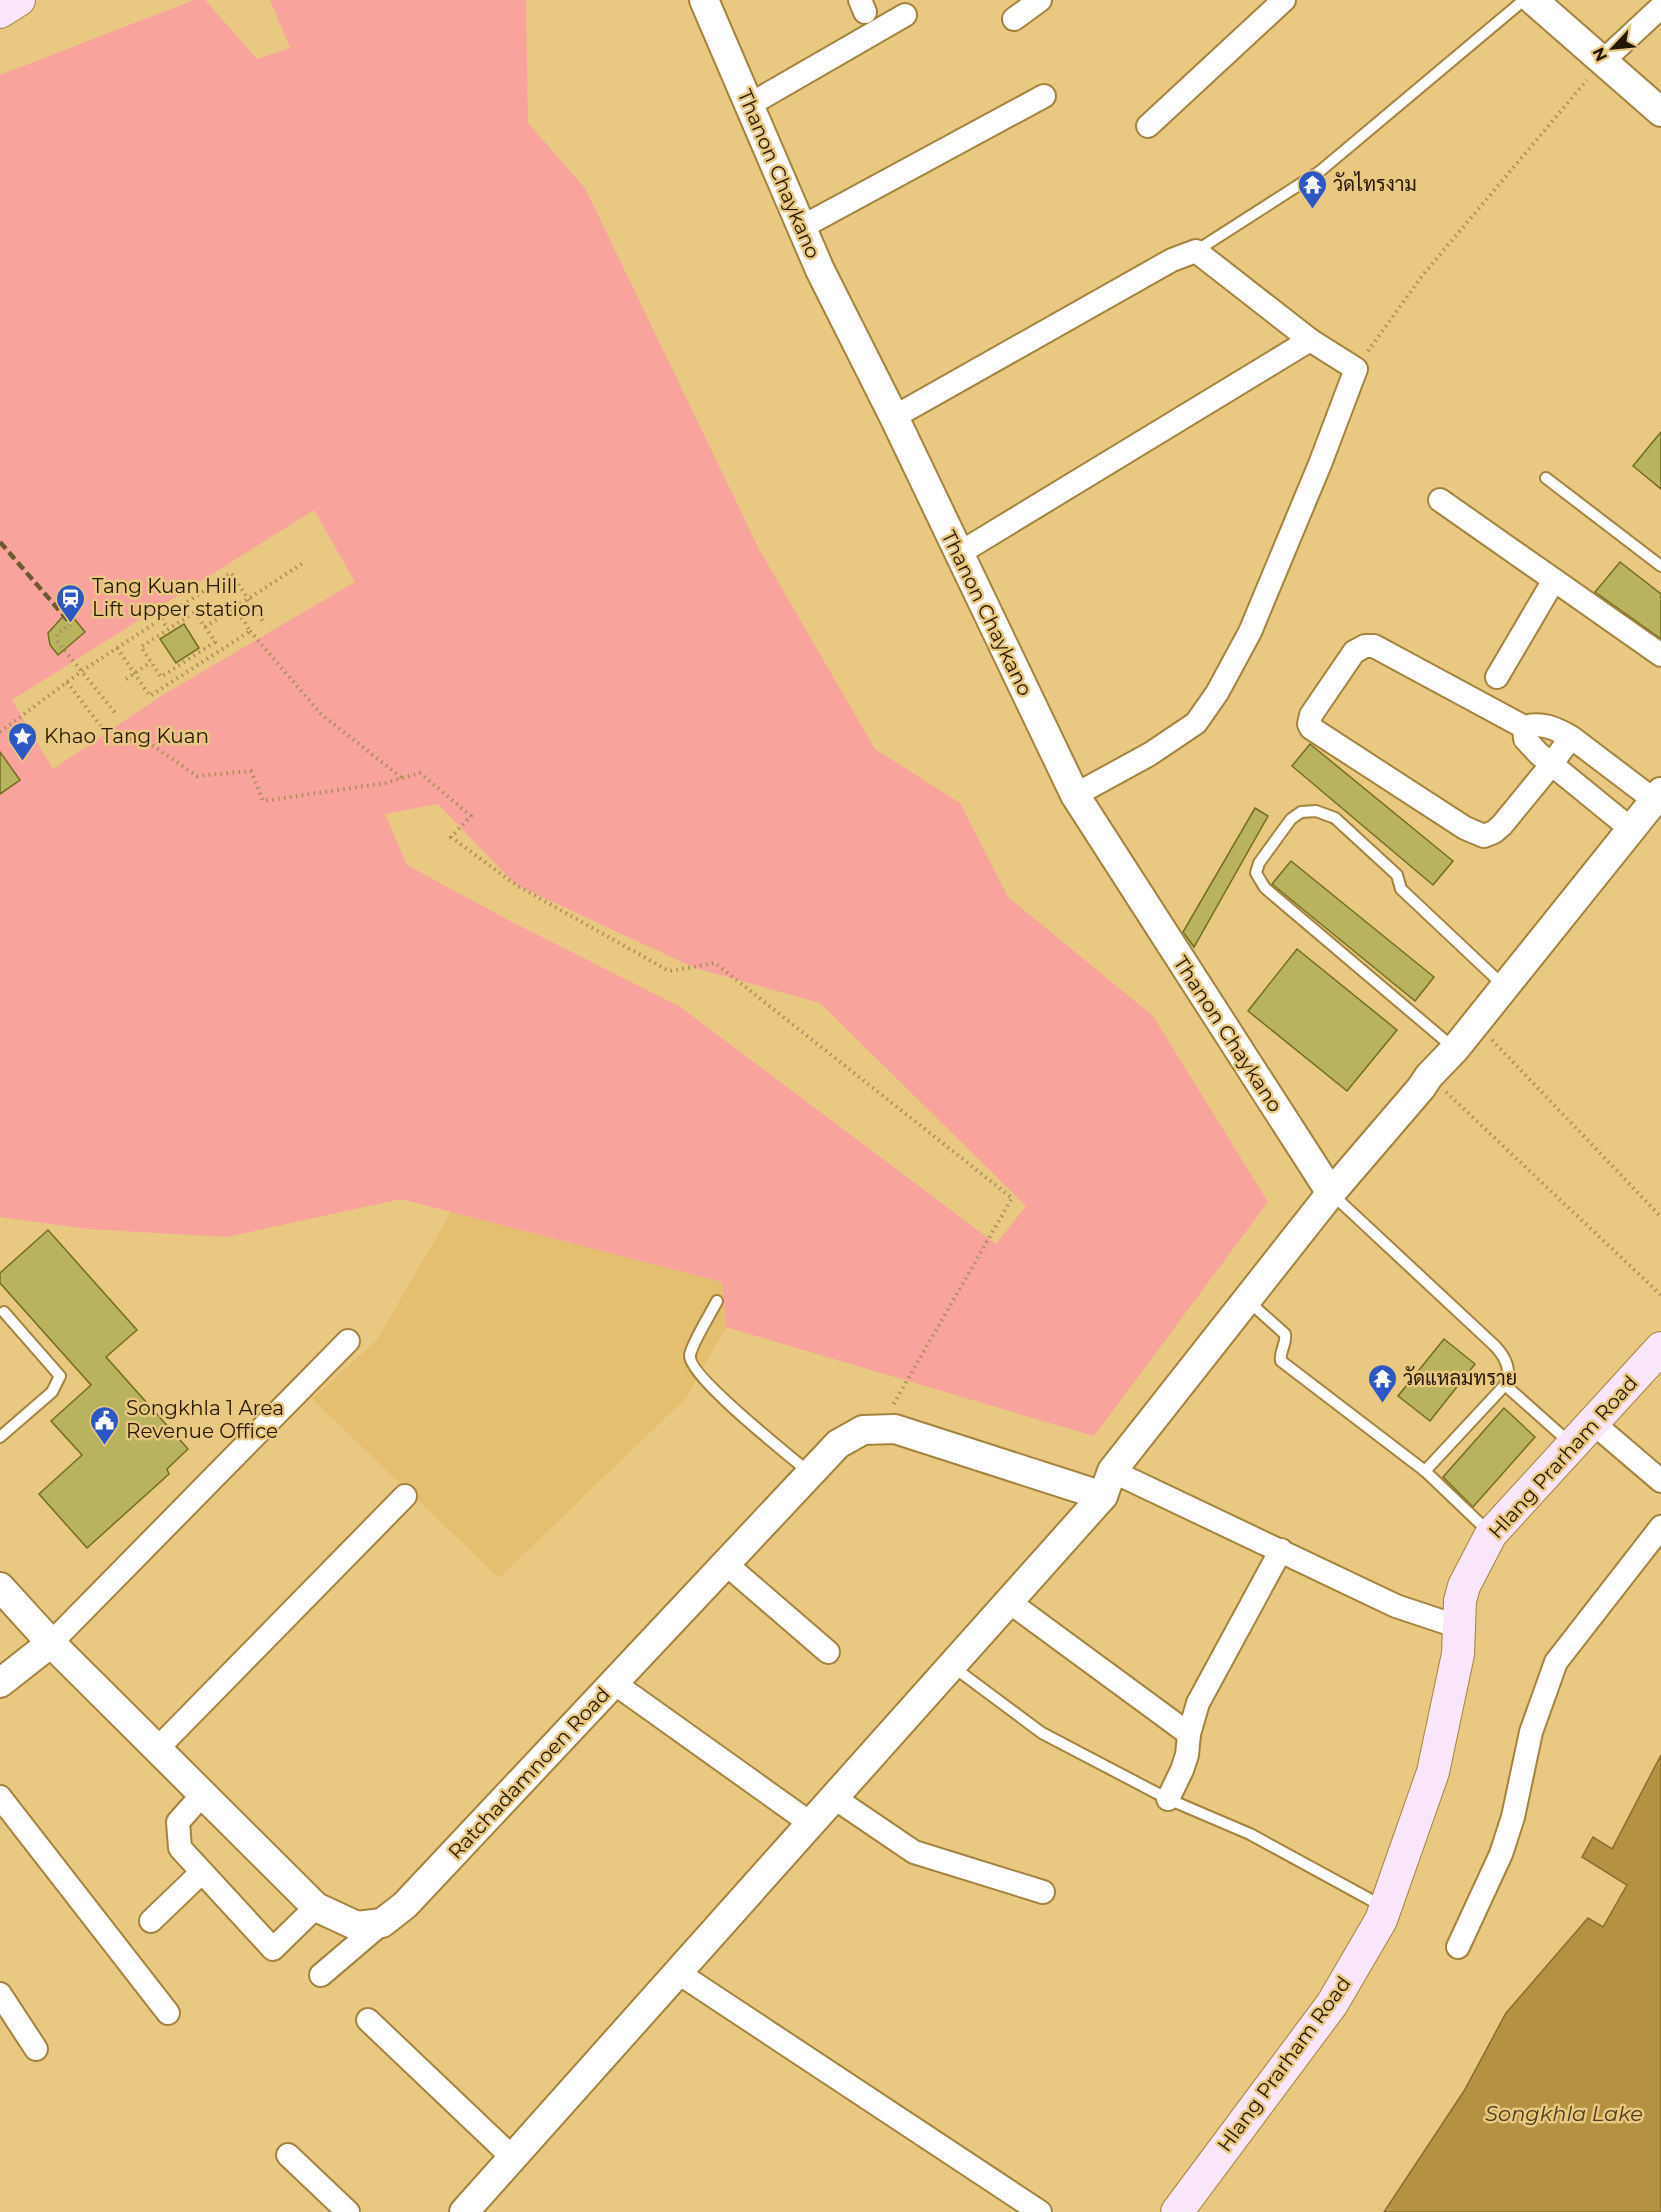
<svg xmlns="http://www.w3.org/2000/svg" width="1661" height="2212" viewBox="0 0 1661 2212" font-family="Montserrat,Sarabun,sans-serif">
<rect width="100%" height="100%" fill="#e9c881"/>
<!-- built -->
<polygon fill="#e5bf70" points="451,1212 722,1282 726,1327 687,1397 499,1578 312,1399 377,1340"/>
<!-- green -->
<path fill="#f8a49d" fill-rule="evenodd" d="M194,0H205L257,59L290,48L270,0H526L528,123L585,188L759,549L875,749L960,803L1008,897L1153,1016L1268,1202L1094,1436L726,1327L722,1282L401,1199L227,1237L88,1229L0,1217V75ZM314,510L355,582L161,696L53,769L12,700ZM438,804L516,885L695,968L820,1003L1026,1206L996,1244L679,1006L510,921L407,865L385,814Z"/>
<!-- water -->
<polygon fill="#b59242" stroke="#8a6d2e" stroke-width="1.5" points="1661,1755 1661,2212 1384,2212 1464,2091 1506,2013 1588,1918 1603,1927 1627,1885 1582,1857 1593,1837 1612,1849"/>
<!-- building -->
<g fill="#b9b35f" stroke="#736d1f" stroke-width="1.5">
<polygon points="1661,432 1661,489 1633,466"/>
<polygon points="1620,562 1661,594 1661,639 1595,592"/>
<polygon points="68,611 85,632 58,655 50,645 48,633"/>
<polygon points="184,624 199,648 176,663 160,639"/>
<polygon points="1310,744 1453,861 1433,885 1292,766"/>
<polygon points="0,752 20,780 0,794"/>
<polygon points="1255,808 1268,816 1194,947 1183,932"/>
<polygon points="1291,861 1434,977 1415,1001 1272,884"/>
<polygon points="1297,949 1397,1030 1347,1091 1248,1011"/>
<polygon points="48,1230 137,1330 106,1357 188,1449 167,1469 169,1474 87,1548 39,1494 82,1455 51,1421 91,1385 0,1283 0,1273"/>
<polygon points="1444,1339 1475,1364 1430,1421 1398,1396"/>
<polygon points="1504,1408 1535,1437 1473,1507 1443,1477"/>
</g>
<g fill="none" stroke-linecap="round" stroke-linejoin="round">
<defs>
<g id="service">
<polyline points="1196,251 1319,172 1524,0"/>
<polyline points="1546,478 1661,566"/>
<polyline points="1455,1049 1265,888 1256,873 1259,863 1291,819 1301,812 1316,811 1335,818 1397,875 1401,889 1504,986"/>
<path d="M1247,1300L1285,1334C1287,1343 1279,1352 1281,1361L1425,1471L1505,1385C1512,1370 1506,1358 1495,1346L1333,1195"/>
<path d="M717,1301C711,1313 692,1343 690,1355C687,1375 791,1457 810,1473"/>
<polyline points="1505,1385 1569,1442"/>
<polyline points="0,1437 52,1392 60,1376 4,1312"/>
<polyline points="1425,1471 1489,1532"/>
<polyline points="952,1666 1042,1733 1168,1799 1250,1834 1382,1906"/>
</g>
<g id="minor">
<polyline points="860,0 865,12"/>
<polyline points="1014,19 1040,0"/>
<polyline points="1604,60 1661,7"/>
<polyline points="749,105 905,15"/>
<polyline points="1148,126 1284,0"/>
<polyline points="802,227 1044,96"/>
<polyline points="894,417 1172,260 1196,251 1310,340 1356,369 1320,464 1250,632 1217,693 1196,723 1150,754 1075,795"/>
<polyline points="1440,500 1661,655"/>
<polyline points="958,554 1310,340"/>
<polyline points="1497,677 1554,580"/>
<polyline points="1524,727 1525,739 1539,754 1631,829"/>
<path d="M1571,737L1551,765L1502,825L1494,832L1484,836L1465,828L1311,728L1309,724L1311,715L1354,652L1365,646H1374L1524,727C1542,722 1555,728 1571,737L1654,800"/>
<polyline points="1592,1422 1661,1481"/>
<polyline points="1112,1471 1396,1606 1459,1627"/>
<polyline points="726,1564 828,1652"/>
<polyline points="1008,1601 1189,1734"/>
<polyline points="51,1643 348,1341"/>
<polyline points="614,1683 810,1823"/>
<polyline points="157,1749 405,1496"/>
<polyline points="203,1794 178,1822 180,1848 273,1949 316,1907"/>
<polyline points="0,1797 168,2013"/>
<polyline points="833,1797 914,1852 1043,1892"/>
<polyline points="1168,1799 1182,1770 1187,1755 1189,1734 1198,1703 1281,1550"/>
<polyline points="151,1921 202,1872"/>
<polyline points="1458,1947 1501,1854 1513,1817 1531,1732 1556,1662 1661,1527"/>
<polyline points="677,1972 1040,2212"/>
<polyline points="321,1975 382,1923"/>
<polyline points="0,1994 36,2049"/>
<polyline points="368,2020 512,2157"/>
<polyline points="288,2155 348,2212"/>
</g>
<g id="tertiary">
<polyline points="704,0 820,270 894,417 1075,795 1331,1193"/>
<polyline points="1533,0 1661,112"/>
<polyline points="0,1587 51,1643 316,1907 357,1926 382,1923 405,1905 838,1444 863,1430 895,1429 1103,1496"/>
<polyline points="0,1683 51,1643"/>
<polyline points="464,2212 1103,1496 1112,1471 1331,1193 1421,1088 1429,1076 1455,1049 1661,792"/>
</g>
<g id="secondary">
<polyline points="0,12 19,0"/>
<polyline points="1177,2212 1332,2004 1381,1920 1433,1772 1458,1654 1460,1601 1464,1586 1491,1534 1661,1348"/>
</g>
</defs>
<!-- service casing -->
<use href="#service" stroke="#a3833d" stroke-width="14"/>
<!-- minor casing -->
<use href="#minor" stroke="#a3833d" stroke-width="26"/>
<!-- tertiary casing -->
<use href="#tertiary" stroke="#a3833d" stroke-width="32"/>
<!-- secondary casing -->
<use href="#secondary" stroke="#a3833d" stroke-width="34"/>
<!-- path -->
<g stroke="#a88e56" stroke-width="4" stroke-dasharray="1.5 4.5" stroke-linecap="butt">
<polyline points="1368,351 1422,276 1587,80"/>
<polygon points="195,612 215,642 161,677 141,647"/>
<polyline points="161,619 168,629"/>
<polyline points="71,624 57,634 58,642 116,714"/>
<polyline points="205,627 303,563"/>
<polyline points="250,631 321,714 402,778"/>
<polyline points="117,648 150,696 250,631 235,607"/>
<polyline points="126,679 151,662"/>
<polyline points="67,682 109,737 146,741 197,776 251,771 263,801 385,783 420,773 471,816 451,837 516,885 669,971 715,963 1012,1198 893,1405"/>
<polyline points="0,732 82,671 231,573 263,621"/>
<polyline points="1492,1040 1661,1217"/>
<polyline points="1446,1092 1661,1295"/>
</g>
<!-- service -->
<use href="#service" stroke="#fff" stroke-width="10"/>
<!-- minor -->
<use href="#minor" stroke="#fff" stroke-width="22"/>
<!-- tertiary -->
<use href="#tertiary" stroke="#fff" stroke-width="28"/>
<!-- secondary -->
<use href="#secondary" stroke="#fae6fb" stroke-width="32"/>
<!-- rail -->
<polyline stroke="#6e5930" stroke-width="4.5" stroke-dasharray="9 4.5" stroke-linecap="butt" points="0,542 71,624"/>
</g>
<!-- icons -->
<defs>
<symbol id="temple-pin" viewBox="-11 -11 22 30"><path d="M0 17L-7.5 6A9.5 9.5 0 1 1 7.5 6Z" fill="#2e57c6" stroke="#e9c881"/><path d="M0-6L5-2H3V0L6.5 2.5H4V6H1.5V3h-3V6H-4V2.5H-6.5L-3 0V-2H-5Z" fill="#fff"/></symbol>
<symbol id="station-pin" viewBox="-11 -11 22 30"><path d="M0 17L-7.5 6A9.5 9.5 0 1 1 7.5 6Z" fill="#2e57c6" stroke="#e9c881"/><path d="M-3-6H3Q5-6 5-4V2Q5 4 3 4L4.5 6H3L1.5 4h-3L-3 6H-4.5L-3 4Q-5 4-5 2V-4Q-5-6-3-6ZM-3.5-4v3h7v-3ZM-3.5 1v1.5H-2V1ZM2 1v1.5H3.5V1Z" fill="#fff"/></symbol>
<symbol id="sight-pin" viewBox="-11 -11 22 30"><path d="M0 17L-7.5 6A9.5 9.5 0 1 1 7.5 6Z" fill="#2e57c6" stroke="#e9c881"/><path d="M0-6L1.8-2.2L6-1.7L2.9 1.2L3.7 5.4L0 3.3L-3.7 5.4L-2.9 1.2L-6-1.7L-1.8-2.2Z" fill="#fff"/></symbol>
<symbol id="civic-pin" viewBox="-11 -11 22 30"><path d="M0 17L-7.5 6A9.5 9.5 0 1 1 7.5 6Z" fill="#2e57c6" stroke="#e9c881"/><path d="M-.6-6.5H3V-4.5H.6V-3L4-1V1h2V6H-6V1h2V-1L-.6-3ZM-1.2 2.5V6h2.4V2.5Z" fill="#fff"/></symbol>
</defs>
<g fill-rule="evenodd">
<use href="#temple-pin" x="1296" y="168" width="33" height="45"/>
<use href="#station-pin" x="54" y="582" width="33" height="45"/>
<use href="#sight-pin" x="6" y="720" width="33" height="45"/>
<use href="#temple-pin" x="1366" y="1362" width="33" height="45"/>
<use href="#civic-pin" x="88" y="1404" width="33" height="45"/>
</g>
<g text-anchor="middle" stroke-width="5" stroke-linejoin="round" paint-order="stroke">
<!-- street labels -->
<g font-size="20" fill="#251800" stroke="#e9c881">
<text transform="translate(779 174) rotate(67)" y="7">Thanon Chaykano</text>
<text transform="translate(987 613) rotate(64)" y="7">Thanon Chaykano</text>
<text transform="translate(1228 1034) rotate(57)" y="7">Thanon Chaykano</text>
<text transform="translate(1563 1457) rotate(-48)" y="7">Hlang Prarham Road</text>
<text transform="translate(529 1773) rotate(-47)" y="7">Ratchadamnoen Road</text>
<text transform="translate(1284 2064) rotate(-54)" y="7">Hlang Prarham Road</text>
</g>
<!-- poi labels -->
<g font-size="20" fill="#251800" stroke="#e9c881" text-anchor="start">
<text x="1333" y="191">วัดไทรงาม</text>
<text x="92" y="593">Tang Kuan Hill<tspan x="92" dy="23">Lift upper station</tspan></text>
<text x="44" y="743">Khao Tang Kuan</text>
<text x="1403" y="1385">วัดแหลมทราย</text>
<text x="126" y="1415">Songkhla 1 Area<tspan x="126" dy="23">Revenue Office</tspan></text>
</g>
<!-- water labels -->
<g font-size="21" font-style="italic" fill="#4b3b19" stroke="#e9c881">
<text x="1564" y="2121">Songkhla Lake</text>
</g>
</g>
<!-- north arrow -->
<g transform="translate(1613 48) rotate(244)" stroke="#e9c881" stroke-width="4.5" paint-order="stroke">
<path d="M0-4.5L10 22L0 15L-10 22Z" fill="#251800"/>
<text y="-9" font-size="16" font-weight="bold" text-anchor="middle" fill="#251800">N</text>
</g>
</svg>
